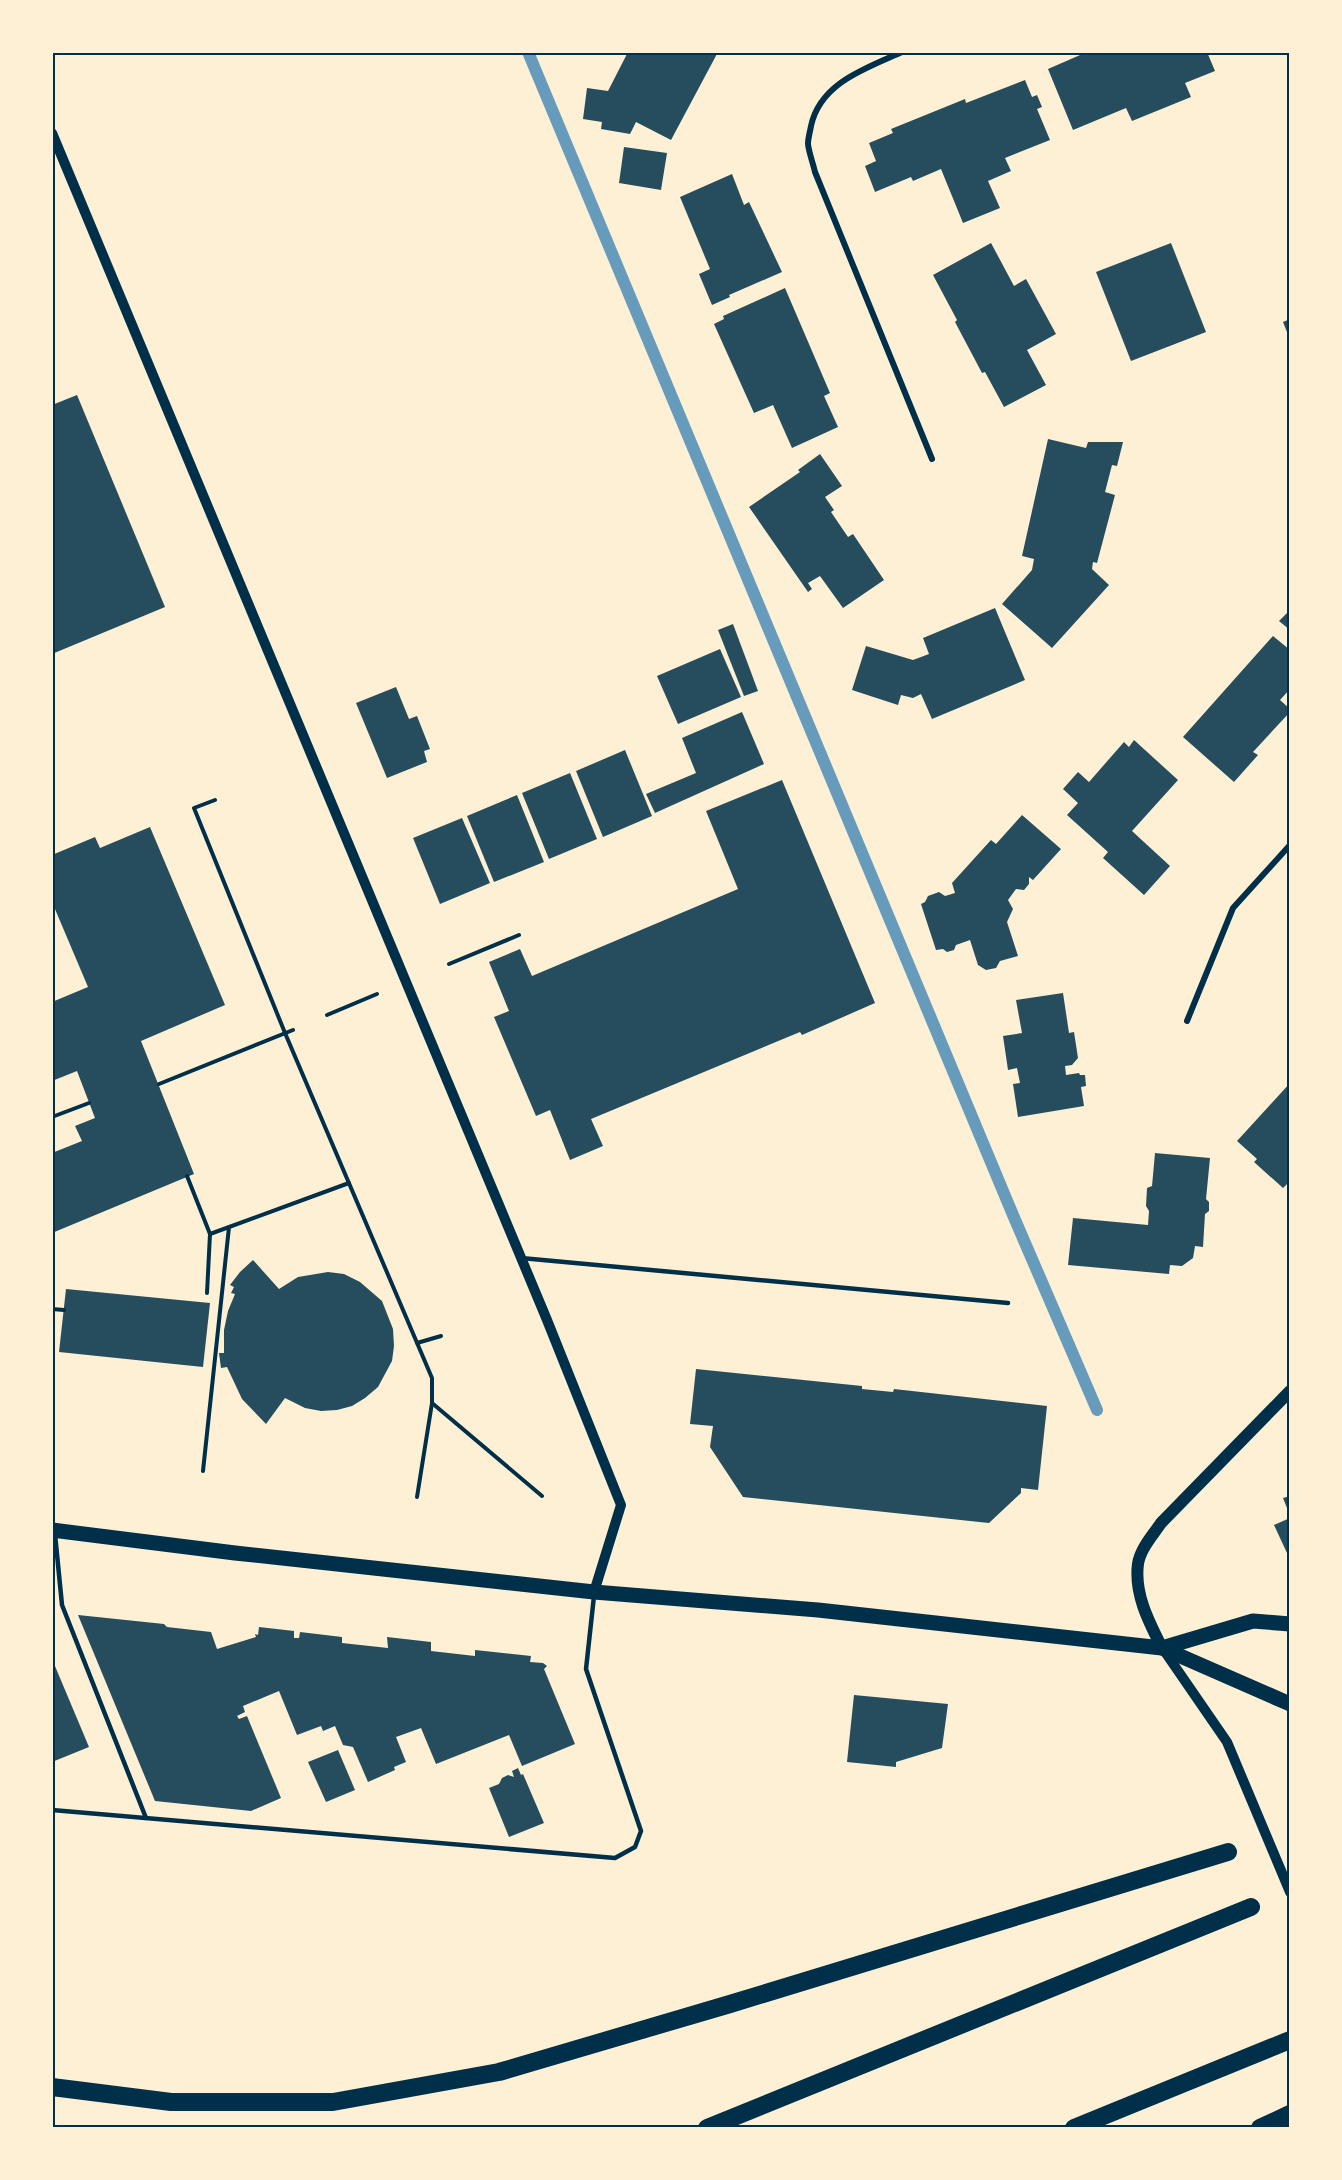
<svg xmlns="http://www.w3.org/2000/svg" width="1342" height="2180" viewBox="0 0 1342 2180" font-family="'Noto Sans',sans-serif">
<rect width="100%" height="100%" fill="#fdf0d5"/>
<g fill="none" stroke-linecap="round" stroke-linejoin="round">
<!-- stream -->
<polyline stroke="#669bbc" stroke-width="12" points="528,52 1013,1215 1097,1410"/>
</g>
<!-- building -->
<g fill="#264d5e">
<polygon points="628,52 718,52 671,140 636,122 630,134 601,129 602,122 583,119 587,88 608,91"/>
<polygon points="1087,52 1207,52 1215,71 1185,83 1191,97 1132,121 1126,108 1073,130 1048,69"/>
<polygon points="1025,80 1032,97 1037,95 1042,107 1037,109 1050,140 1005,158 1011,171 988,181 1000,208 963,223 941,169 913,181 911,177 875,192 865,166 876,161 869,143 893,133 891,129 965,99 966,103"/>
<polygon points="624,147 667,153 661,190 619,183"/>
<polygon points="732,174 744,205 749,202 782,272 729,295 730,297 712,305 699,274 710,269 680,197"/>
<polygon points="991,243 1014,286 1026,279 1056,334 1027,350 1046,385 1004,407 985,372 982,373 955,322 957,320 933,275"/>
<polygon points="1171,243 1206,332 1131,361 1096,272"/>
<polygon points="785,288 830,393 824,396 838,427 792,448 773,405 754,413 714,324 724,319 723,316"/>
<polygon points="1290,319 1290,337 1289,337 1283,322"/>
<polygon points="77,395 165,607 52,654 52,405"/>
<polygon points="1048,439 1086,448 1088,442 1123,442 1117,466 1112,465 1105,492 1115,495 1097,563 1093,562 1092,569 1109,585 1052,648 1002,604 1032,570 1034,559 1022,556"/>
<polygon points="820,454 842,486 825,497 834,510 831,512 848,537 853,534 884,580 843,608 820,576 808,583 812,589 808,592 749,507 800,472 798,470"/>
<polygon points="995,608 1025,680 932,719 921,694 913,698 901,695 898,705 852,690 866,646 913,660 929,654 923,638"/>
<polygon points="1290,610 1290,630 1279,621"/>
<polygon points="733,624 758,691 744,696 718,630"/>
<polygon points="1273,636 1290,650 1290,689 1280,700 1290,709 1290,712 1253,752 1258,755 1234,782 1183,737"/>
<polygon points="720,649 741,697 678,724 657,676"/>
<polygon points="396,687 409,719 417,716 430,749 424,751 427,762 387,778 356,703"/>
<polygon points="742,712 764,764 655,813 646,794 696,773 682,738"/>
<polygon points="1134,740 1178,780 1132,831 1170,866 1144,895 1103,858 1108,852 1067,815 1078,803 1063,789 1078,772 1089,782 1124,742 1129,747"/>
<polygon points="625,750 652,816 603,837 576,771"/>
<polygon points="570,773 597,839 549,859 522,793"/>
<polygon points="782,780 875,1003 802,1035 800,1032 591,1119 603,1146 570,1160 550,1110 536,1116 494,1017 509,1011 489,962 520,949 532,976 738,889 706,811"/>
<polygon points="517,795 544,862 494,882 467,816"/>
<polygon points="1022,815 1061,849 1033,880 1029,877 1029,884 1024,890 1016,889 1008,900 1013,909 1007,922 1018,956 1000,961 996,968 986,970 978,965 970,940 956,945 954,950 947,952 943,949 936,950 921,904 925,902 928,896 939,892 945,896 955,893 952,883 991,840 996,844"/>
<polygon points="462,818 490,883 440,904 413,838"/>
<polygon points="150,827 225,1005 141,1041 194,1174 52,1233 52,1153 82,1141 75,1126 95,1118 77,1071 52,1081 52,1002 88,987 52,902 52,855 95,837 100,848"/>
<polygon points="1063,993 1069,1033 1074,1032 1078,1058 1072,1065 1065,1066 1066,1075 1079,1073 1080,1075 1085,1075 1086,1086 1081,1087 1084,1106 1018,1117 1013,1084 1020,1083 1017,1068 1008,1070 1003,1036 1022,1033 1016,1000"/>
<polygon points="1290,1083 1290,1181 1283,1188 1254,1162 1257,1159 1237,1141"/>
<polygon points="1155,1153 1210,1158 1206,1199 1209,1202 1209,1211 1205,1214 1203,1247 1195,1246 1193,1258 1182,1266 1170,1265 1169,1274 1068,1265 1073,1218 1148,1225 1149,1211 1146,1206 1147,1188 1152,1186"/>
<polygon points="253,1260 279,1289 298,1277 328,1272 344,1274 360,1282 382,1301 393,1329 394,1346 392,1361 378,1387 365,1398 352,1406 337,1410 321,1411 305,1408 285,1398 266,1424 242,1399 227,1367 221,1368 219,1353 224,1353 224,1330 228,1311 235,1294 231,1293 234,1287 230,1285 240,1272"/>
<polygon points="66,1289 210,1303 203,1367 59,1352"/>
<polygon points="696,1369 862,1386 862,1389 893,1392 894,1389 1047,1406 1038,1490 1021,1488 1021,1493 989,1523 743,1497 710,1447 713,1426 690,1424"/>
<polygon points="1290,1496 1290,1513 1289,1513 1283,1498"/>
<polygon points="1290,1518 1290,1552 1287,1553 1274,1525"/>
<polygon points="78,1615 164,1624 167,1627 211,1632 217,1649 256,1637 255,1634 258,1635 259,1627 294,1631 294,1638 299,1638 300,1632 342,1637 342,1643 388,1648 387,1637 431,1642 431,1651 475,1656 475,1650 531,1656 530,1662 543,1663 547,1666 544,1669 575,1744 522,1766 509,1735 436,1764 421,1728 396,1737 406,1762 394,1767 395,1770 368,1782 353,1747 343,1745 335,1726 323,1731 321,1726 297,1735 279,1691 243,1706 245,1712 237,1716 239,1719 247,1716 281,1798 251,1811 155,1801"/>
<polygon points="52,1659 89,1747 52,1762"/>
<polygon points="854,1695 948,1704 942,1748 896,1762 896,1767 847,1762"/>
<polygon points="338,1750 355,1790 326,1802 308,1762"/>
<polygon points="518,1768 521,1775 523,1774 544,1823 509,1837 489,1788 499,1784 502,1778 508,1775 514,1777 512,1771"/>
</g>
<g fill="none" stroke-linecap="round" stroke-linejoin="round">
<!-- path -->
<g stroke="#003049" stroke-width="4">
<polyline points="215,800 194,808 285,1033 432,1378 432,1403 542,1496"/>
<polyline points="449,964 519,935"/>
<polyline points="327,1015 377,994"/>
<polyline points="159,1084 293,1030"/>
<polyline points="52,1117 89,1103"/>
<polyline points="187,1176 210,1234 349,1183"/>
<polyline points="207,1293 210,1234"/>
<polyline points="52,1309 64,1310"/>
<polyline points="417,1343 441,1336"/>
<polyline points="203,1471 229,1227"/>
<polyline points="417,1497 432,1403"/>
</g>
<!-- service -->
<g stroke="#003049" stroke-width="4.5">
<polyline points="521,1258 1008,1303"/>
<polyline points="55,1534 62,1605 146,1818"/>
<polyline points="52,1810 615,1858 635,1847 641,1831 586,1669 594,1596"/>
</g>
<!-- minor -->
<g stroke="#003049" stroke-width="6">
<path d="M902,52C866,68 820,83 811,126C810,132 808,138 808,144C809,153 813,163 815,172L932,459"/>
<polyline points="1187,1021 1233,908 1290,845"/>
</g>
<!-- tertiary -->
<g stroke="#003049" stroke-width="10">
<polyline points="52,133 547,1320 621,1505 594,1592"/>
<polyline points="1163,1649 1227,1742 1290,1892"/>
</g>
<!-- secondary -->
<path stroke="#003049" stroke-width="12" d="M1162,1648C1149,1622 1134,1594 1138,1564C1140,1549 1153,1535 1161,1523L1290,1391"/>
<!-- primary -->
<g stroke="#003049" stroke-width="15">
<polyline points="52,1530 235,1553 594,1592 818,1610 1162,1648 1290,1704"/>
<polyline points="1162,1648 1253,1621 1290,1624"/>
</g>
<!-- motorway -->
<g stroke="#003049" stroke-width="18">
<polyline points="52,2087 171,2102 333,2102 499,2072 730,2004 1228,1852"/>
<polyline points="707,2128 1251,1907"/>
<polyline points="1074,2128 1290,2040"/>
<polyline points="1260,2128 1290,2114"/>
</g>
</g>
<!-- border -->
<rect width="1342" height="2180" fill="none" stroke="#fdf0d5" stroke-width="108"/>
<rect x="54" y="54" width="1234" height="2072" fill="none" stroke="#003049" stroke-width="2"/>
</svg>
